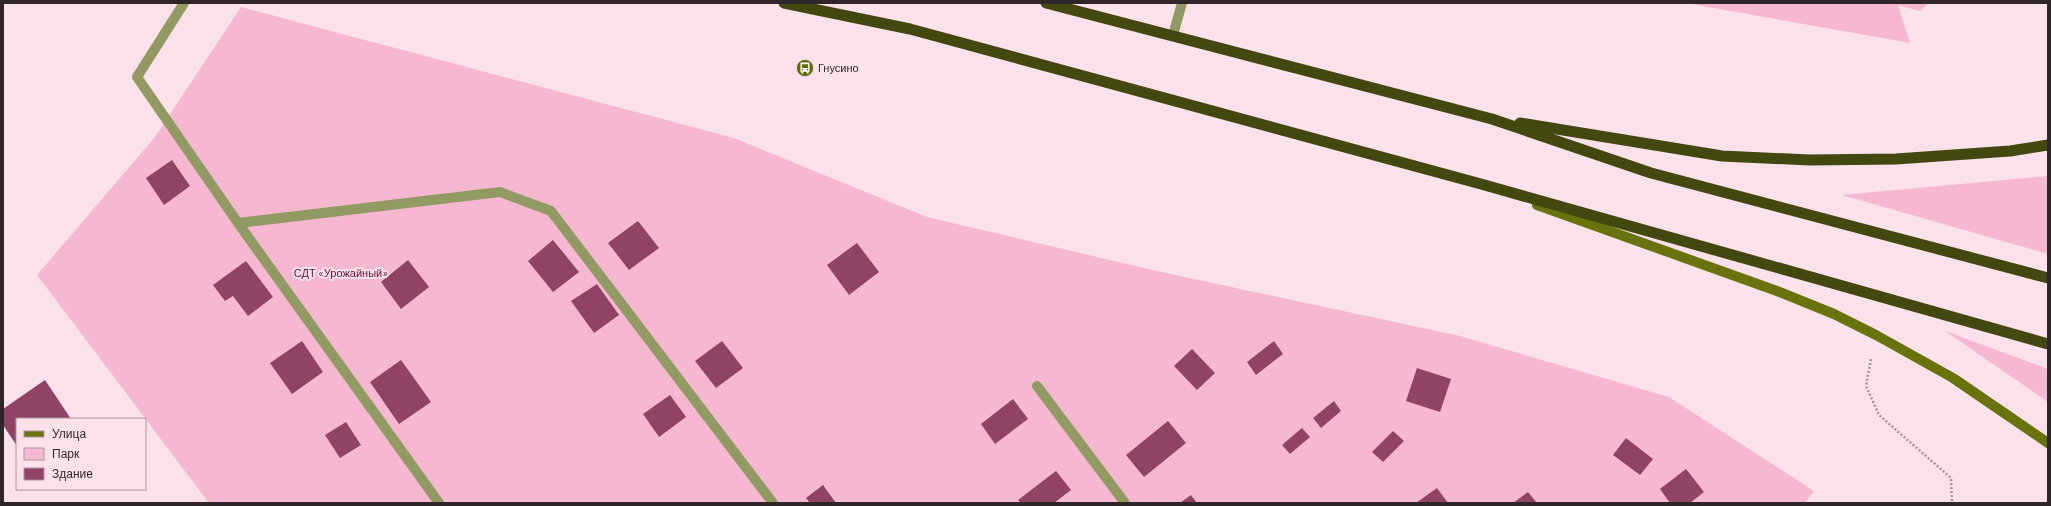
<svg xmlns="http://www.w3.org/2000/svg" width="2051" height="506" viewBox="0 0 2051 506" font-family="Barlow,sans-serif">
<rect width="100%" height="100%" fill="#fbe1ea"/>
<!-- green -->
<g fill="#f6b8d0">
<polygon points="1686,3 1929,3 1920,11 1898,5 1910,43"/>
<polygon points="241,7 734,138 927,217 1157,271 1460,336 1669,397 1814,491 1805,503 209,503 37,275 155,137"/>
<polygon points="2048,176 2048,254 1842,195"/>
<polygon points="1945,331 2048,369 2048,402"/>
</g>
<!-- building -->
<g fill="#904365">
<polygon points="172,160 190,186 164,205 146,178"/>
<polygon points="638,221 659,248 629,270 608,243"/>
<polygon points="553,240 579,272 553,292 528,261"/>
<polygon points="857,243 879,272 849,295 827,265"/>
<polygon points="408,260 429,287 401,309 381,282"/>
<polygon points="246,261 273,297 248,316 233,296 225,301 213,285"/>
<polygon points="597,284 619,315 594,333 571,301"/>
<polygon points="302,341 323,372 292,394 270,363"/>
<polygon points="722,341 743,368 716,388 695,361"/>
<polygon points="1274,341 1283,354 1256,375 1247,362"/>
<polygon points="1192,349 1215,373 1197,390 1174,366"/>
<polygon points="401,360 431,402 399,424 370,382"/>
<polygon points="1417,368 1451,379 1440,412 1406,401"/>
<polygon points="45,380 71,419 17,419 17,446 3,425 3,409"/>
<polygon points="670,395 686,417 659,437 643,414"/>
<polygon points="1013,399 1028,419 995,444 981,424"/>
<polygon points="1334,401 1341,411 1321,428 1313,418"/>
<polygon points="1168,421 1186,443 1144,477 1126,455"/>
<polygon points="346,422 361,445 340,458 325,435"/>
<polygon points="1302,428 1310,437 1290,454 1282,445"/>
<polygon points="1393,431 1404,441 1383,462 1372,452"/>
<polygon points="1626,438 1653,459 1640,475 1613,455"/>
<polygon points="1686,469 1704,492 1690,503 1670,503 1660,489"/>
<polygon points="1056,471 1071,490 1054,503 1021,503 1018,500"/>
<polygon points="823,485 836,503 810,503 806,498"/>
<polygon points="1437,488 1448,503 1416,503"/>
<polygon points="1528,492 1537,503 1513,503"/>
<polygon points="1191,495 1197,503 1180,503"/>
</g>
<g fill="none" stroke-linecap="round" stroke-linejoin="round">
<!-- path -->
<polyline stroke="#a59299" stroke-width="2.5" stroke-dasharray="2 2" stroke-linecap="butt" points="1871,359 1866,386 1879,415 1951,478 1952,503"/>
<!-- service -->
<polyline stroke="#929a63" stroke-width="10" points="1173,35 1182,3"/>
<!-- minor -->
<g stroke="#929a63" stroke-width="10">
<polyline points="184,3 137,77 238,223 500,192 551,211 773,503"/>
<polyline points="238,223 439,503"/>
<polyline points="1037,386 1125,503"/>
</g>
<!-- secondary -->
<polyline stroke="#69730d" stroke-width="10" points="1537,205 1777,291 1834,314 1876,335 1953,378 2048,443"/>
<!-- trunk -->
<g stroke="#424810" stroke-width="11">
<polyline points="784,3 910,29 1481,184 2048,344"/>
<polyline points="1046,3 1492,119 1651,173 2048,278"/>
<polyline points="1520,123 1722,156 1810,160 1896,159 2010,151 2048,145"/>
</g>
</g>
<!-- icons -->
<defs>
<symbol id="bus-disc" viewBox="-11 -11 22 22"><circle r="9.5" fill="#626b12" stroke="#fbe1ea"/><path d="M-5-6H5V4H4V6H2V4H-2V6H-4V4H-5ZM-3.5-4V0h7V-4ZM-3.5 1.2v1.5H-2V1.2ZM2 1.2v1.5H3.5V1.2Z" fill="#fff"/></symbol>
</defs>
<g fill-rule="evenodd">
<use href="#bus-disc" x="795" y="58" width="20" height="20"/>
</g>
<g text-anchor="middle" stroke-width="4" stroke-linejoin="round" paint-order="stroke">
<!-- poi labels -->
<g font-size="11" fill="#30262a" stroke="#fbe1ea" text-anchor="start">
<text x="818" y="72">Гнусино</text>
</g>
<!-- park labels -->
<g font-size="11" fill="#5e1339" stroke="#fbe1ea">
<text x="341" y="277">СДТ «Урожайный»</text>
</g>
</g>
<!-- border -->
<rect width="2051" height="506" fill="none" stroke="#30262a" stroke-width="8"/>
<!-- legend -->
<rect x="16" y="418" width="130" height="72" fill="#fbe1ea" stroke="#aa969d"/>
<rect x="24" y="431" width="20" height="6" fill="#69730d" stroke="#aa969d"/>
<text x="52" y="438" font-size="12" fill="#30262a">Улица</text>
<rect x="24" y="448" width="20" height="12" fill="#f6b8d0" stroke="#aa969d"/>
<text x="52" y="458" font-size="12" fill="#30262a">Парк</text>
<rect x="24" y="468" width="20" height="12" fill="#904365" stroke="#aa969d"/>
<text x="52" y="478" font-size="12" fill="#30262a">Здание</text>
</svg>
